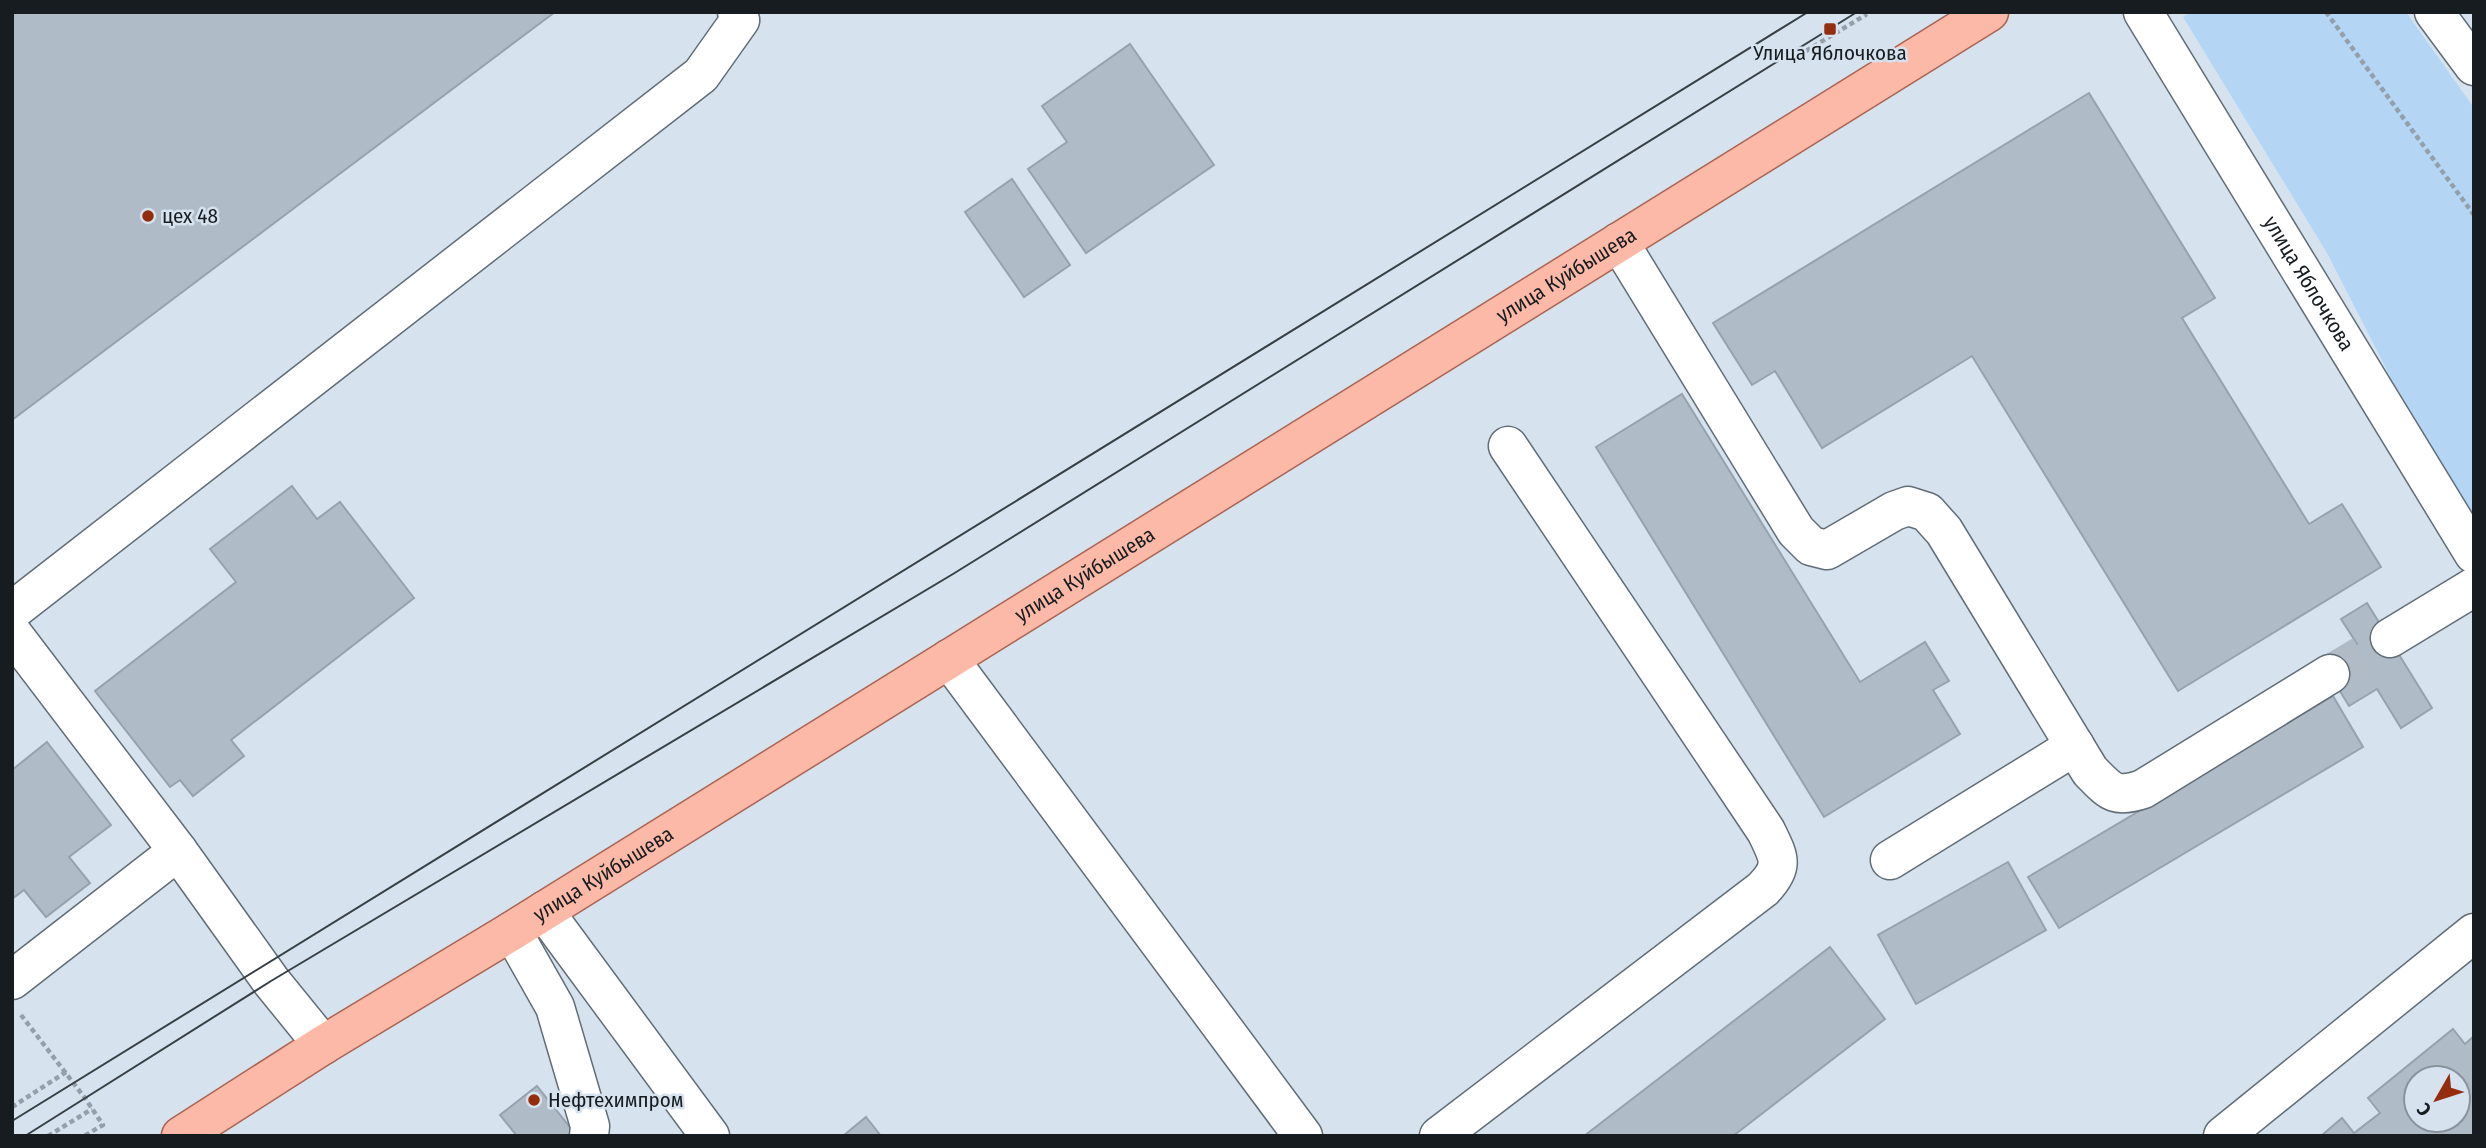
<svg xmlns="http://www.w3.org/2000/svg" width="2486" height="1148" viewBox="0 0 2486 1148" font-family="'Fira Sans Condensed',sans-serif">
<rect width="100%" height="100%" fill="#d6e3ef"/>
<!-- green -->
<polygon fill="#b4d5f4" points="2191,12 2406,12 2474,108 2474,516 2392,380 2327,253 2183,17"/>
<!-- building -->
<g fill="#afbcc8" stroke="#96a2ae" stroke-width="2" fill-rule="evenodd">
<polygon points="12,12 555,12 12,420"/>
<polygon points="1130,44 1214,165 1086,253 1028,169 1067,142 1042,106"/>
<polygon points="2089,93 2215,298 2182,318 2309,524 2342,504 2381,567 2178,691 1972,356 1822,448 1775,371 1752,385 1713,323"/>
<polygon points="1012,179 1070,265 1024,297 965,212"/>
<polygon points="1682,394 1860,682 1925,642 1949,681 1933,690 1960,734 1824,817 1596,447"/>
<polygon points="292,486 317,519 340,502 414,598 231,740 244,756 193,796 180,780 170,787 95,691 236,582 210,549"/>
<polygon points="2367,603 2432,708 2401,728 2377,689 2349,706 2324,665 2357,644 2341,619"/>
<polygon points="2333,696 2363,747 2059,928 2028,877"/>
<polygon points="47,742 111,825 69,857 90,883 46,917 24,890 12,899 12,770"/>
<polygon points="2008,862 2046,930 1916,1004 1878,935"/>
<polygon points="1830,947 1885,1019 1733,1136 1584,1136"/>
<path d="M2453,1029L2465,1044L2474,1036V1136H2321L2342,1118L2354,1133L2380,1113L2368,1098ZM2416,1078H2458V1120H2416Z"/>
<polygon points="537,1086 577,1136 517,1136 500,1115"/>
<polygon points="866,1117 881,1136 843,1136"/>
</g>
<g fill="none" stroke-linecap="round" stroke-linejoin="round">
<!-- minor-tunnel -->
<polyline stroke="#b0bbc6" stroke-width="38" stroke-dasharray="38 19" stroke-linecap="butt" points="2330,674 2390,638"/>
<defs>
<g id="minor">
<path id="s1" d="M2143,12L2474,554"/>
<polyline points="2434,12 2474,66"/>
<path d="M1619,242L1796,531L1811,546L1827,550L1894,511L1908,506L1927,512L1944,531L2090,771C2110,791 2114,799 2143,789L2330,674"/>
<polyline points="12,611 701,75 740,20 737,12"/>
<polyline points="12,633 178,851 271,981 323,1045"/>
<polyline points="2390,638 2474,587"/>
<polyline points="949,659 1303,1136"/>
<polyline points="1890,860 2075,746"/>
<polyline points="544,911 710,1136"/>
<polyline points="512,931 555,1007 590,1126 589,1136"/>
<polyline points="12,980 178,851"/>
<path d="M1439,1136L1763,889C1785,866 1779,858 1766,831L1508,446"/>
<polyline points="2223,1136 2474,933"/>
</g>
<g id="major">
<path id="s2" d="M181,1136L323,1045L512,931L1989,12"/>
</g>
</defs>
<!-- minor casing -->
<use href="#minor" stroke="#616d77" stroke-width="41"/>
<!-- major casing -->
<use href="#major" stroke="#ab6451" stroke-width="41"/>
<!-- path -->
<g stroke="#959fa9" stroke-width="4.5" stroke-dasharray="5 3.5" stroke-linecap="butt">
<polyline points="2326,12 2474,215"/>
<polyline points="1806,51 1867,14"/>
<polyline points="21,1015 85,1098 103,1125 84,1136"/>
<polyline points="12,1107 66,1072"/>
<polyline points="48,1136 92,1109"/>
</g>
<!-- minor -->
<use href="#minor" stroke="#fff" stroke-width="38"/>
<!-- major -->
<use href="#major" stroke="#fcb9a7" stroke-width="38"/>
<!-- tram -->
<g stroke="#394045" stroke-width="2">
<polyline points="12,1121 1808,12"/>
<polyline points="25,1136 271,981 953,574 1857,12"/>
</g>
</g>
<!-- markers -->
<g fill="#942d0e" stroke="#d6e3ef" stroke-width="2.5">
<rect x="1823" y="22" width="14" height="14" rx="3.5"/>
<circle cx="148" cy="216" r="7"/>
<circle cx="534" cy="1100" r="7"/>
</g>
<g text-anchor="middle" stroke-width="5" stroke-linejoin="round" paint-order="stroke">
<!-- poi labels -->
<g font-size="21" fill="#171c20" stroke="#d6e3ef" text-anchor="start">
<text x="1830" y="60" text-anchor="middle">Улица Яблочкова</text>
<text x="162" y="223">цех 48</text>
<text x="548" y="1107">Нефтехимпром</text>
</g>
<!-- street labels -->
<g font-size="21" fill="#171c20" stroke="#d6e3ef">
<text dy="7" stroke="none"><textPath href="#s2" startOffset="1631">улица Куйбышева</textPath></text>
<text dy="7" stroke="none"><textPath href="#s1" startOffset="318">улица Яблочкова</textPath></text>
<text dy="7" stroke="none"><textPath href="#s2" startOffset="1064">улица Куйбышева</textPath></text>
<text dy="7" stroke="none"><textPath href="#s2" startOffset="497">улица Куйбышева</textPath></text>
</g>
</g>
<!-- border -->
<rect width="2486" height="1148" fill="none" stroke="#171c20" stroke-width="28"/>
<!-- north arrow -->
<g transform="translate(2437 1099) rotate(231)"><circle r="33" fill="#d6e3ef" stroke="#8a939c" stroke-width="2"/>
<path d="M0-5L12 26L0 18L-12 26Z" fill="#942d0e"/>
<text y="-10" font-size="19" font-weight="bold" text-anchor="middle" fill="#171c20">С</text>
</g>
</svg>
